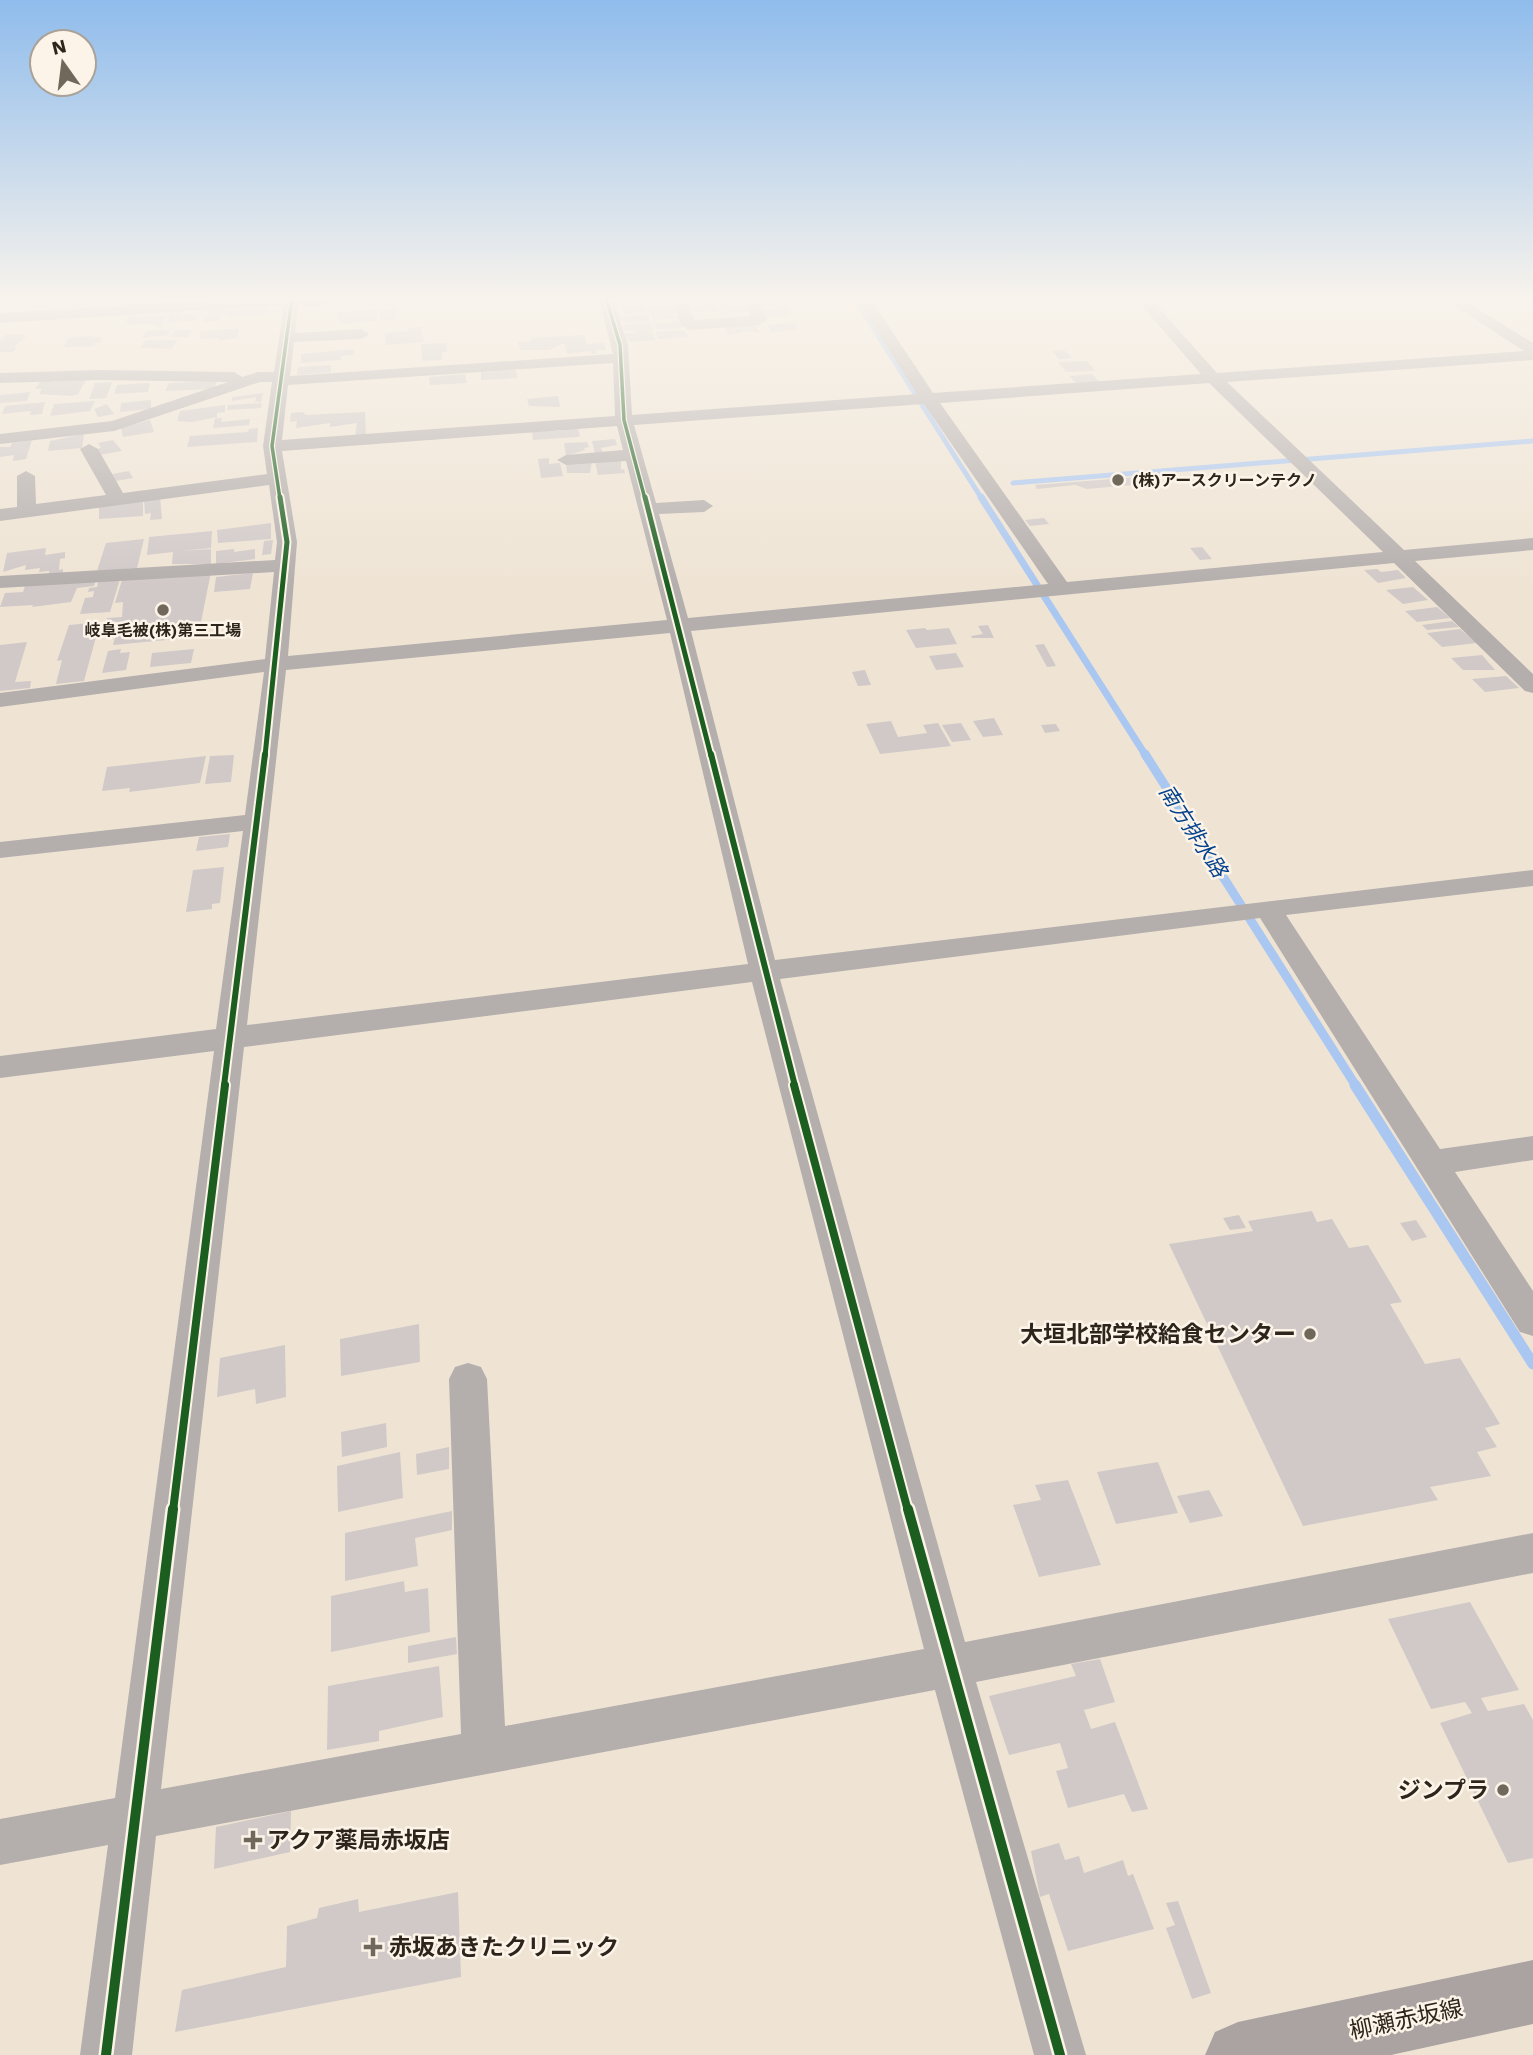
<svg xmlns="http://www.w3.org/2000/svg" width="1533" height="2055" viewBox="0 0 1533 2055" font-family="'Work Sans','Noto Sans JP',sans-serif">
<rect width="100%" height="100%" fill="#efe4d4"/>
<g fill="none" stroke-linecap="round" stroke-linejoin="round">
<!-- stream-far3 -->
<g stroke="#aac7f1" stroke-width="5">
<polyline points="854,298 982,499"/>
<polyline points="1013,483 1533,441"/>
</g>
<!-- stream-far2 -->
<polyline stroke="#aac7f1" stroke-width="7" points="981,497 1146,756"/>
<!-- stream-far1 -->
<polyline stroke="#aac7f1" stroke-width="9" points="1145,754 1356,1086"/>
<!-- stream -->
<polyline stroke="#aac7f1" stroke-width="11" points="1355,1085 1533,1364"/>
</g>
<!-- building -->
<g fill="#d0c9c8">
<polygon points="630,298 642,298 647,312 625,314 622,305 633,304"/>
<polygon points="714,298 739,298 741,301 716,303"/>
<polygon points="782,298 785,304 764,306 756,300"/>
<polygon points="743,303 749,312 723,313 719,304"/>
<polygon points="715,305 719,311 692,312 689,307"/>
<polygon points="266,308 266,315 226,317 227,310"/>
<polygon points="676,308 678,313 673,313 675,318 653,320 650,309"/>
<polygon points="787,308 791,316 766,318 761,310"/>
<polygon points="226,309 225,314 220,314 218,321 203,322 210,310"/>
<polygon points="396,309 397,319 381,321 379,310"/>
<polygon points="376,310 378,321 341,324 337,312"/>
<polygon points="179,312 179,315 196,314 194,321 167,323 170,313"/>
<polygon points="648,315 650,321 623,323 621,317"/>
<polygon points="165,316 161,327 154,327 155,324 148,324 124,325 127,317"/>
<polygon points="682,321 682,328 656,329 654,323"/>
<polygon points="650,323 653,331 639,333 652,332 656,340 632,342 627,340 625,334 636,333 636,330 625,331 623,325"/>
<polygon points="794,323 798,330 772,332 768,327 768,325"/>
<polygon points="754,324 760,333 747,331 728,335 724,326"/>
<polygon points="421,327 424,342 386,345 385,333 409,331 408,328"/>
<polygon points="228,329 239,329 237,338 218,341 220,338 199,339 201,331"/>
<polygon points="148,330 170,330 167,335 141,338"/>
<polygon points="176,330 192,330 188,337 171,337"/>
<polygon points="683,330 689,337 658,339 656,332"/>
<polygon points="7,334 25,334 22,337 27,337 13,347 17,347 13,352 0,352 0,341"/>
<polygon points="584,335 587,344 604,343 606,350 596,350 597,354 592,354 591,351 567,354 564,343 549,350 520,350 518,342 531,341 531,338"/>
<polygon points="93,336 92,338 102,337 101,343 95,343 95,346 64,347 68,338"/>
<polygon points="146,340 178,340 171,349 140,348"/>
<polygon points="446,343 447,352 442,352 442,360 422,361 421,344"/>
<polygon points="354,349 354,355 341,356 341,360 301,363 301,354"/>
<polygon points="1064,350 1072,358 1059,359 1052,351"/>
<polygon points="1087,361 1095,371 1066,372 1058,362"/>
<polygon points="331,365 331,372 297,375 298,367"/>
<polygon points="516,370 517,378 481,380 481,372"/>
<polygon points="465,374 467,383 430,385 429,377"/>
<polygon points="1092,374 1100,382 1077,384 1069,376"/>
<polygon points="87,378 78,394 72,396 39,394 42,389 35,389 42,379 55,379 53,382"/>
<polygon points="217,381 214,389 165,391 169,383"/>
<polygon points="112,382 106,398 89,399 95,383"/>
<polygon points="150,383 148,392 114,394 117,385"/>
<polygon points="30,392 27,401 0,403 0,395"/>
<polygon points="263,393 261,402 255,402 256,397 232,401 232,397"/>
<polygon points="558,396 560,407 529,406 527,399"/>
<polygon points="151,400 151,409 120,412 121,403"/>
<polygon points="95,401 90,411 50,416 54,404"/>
<polygon points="45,402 42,414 30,415 31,411 2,414 5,406"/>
<polygon points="262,403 261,408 227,410 228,405"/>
<polygon points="107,404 114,414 98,417 94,409"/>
<polygon points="225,405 225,412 217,413 217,417 192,422 177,421 180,411"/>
<polygon points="303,412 306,415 365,412 366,435 355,436 357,423 330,427 330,423 296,428 297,421 290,422 291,413"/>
<polygon points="215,418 222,418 221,422 250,419 249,425 213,428"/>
<polygon points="150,420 154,432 123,437 121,428"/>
<polygon points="258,428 257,442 187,447 190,436 248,432 249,429"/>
<polygon points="578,428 580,436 577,437 533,440 532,431 561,431 561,429"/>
<polygon points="84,434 82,448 48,451 50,441"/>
<polygon points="615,439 617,445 601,448 603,453 595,454 592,441"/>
<polygon points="32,440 26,459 13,461 14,455 0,457 0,447 10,447 12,443"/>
<polygon points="113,440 122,451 99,455 97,449 101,448 98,443"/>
<polygon points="587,442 589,447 584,448 585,450 566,456 564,443"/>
<polygon points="549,458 549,464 560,463 563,476 541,478 538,459"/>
<polygon points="621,460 621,470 624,469 625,473 598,475 595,462"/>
<polygon points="592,462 590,473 567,473 566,464"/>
<polygon points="129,471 133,478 116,481 112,474"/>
<polygon points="1138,477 1144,484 1087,489 1075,485 1037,489 1035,485"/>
<polygon points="160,497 162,519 150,520 151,513 145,514 144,499"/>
<polygon points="143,501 143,516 99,519 99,507"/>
<polygon points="1044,518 1049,524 1030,526 1025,520"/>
<polygon points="271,523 271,539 218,543 217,530"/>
<polygon points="212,531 211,548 180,551 211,549 211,564 172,564 173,552 147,555 149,537"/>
<polygon points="144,539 137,568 97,571 106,543"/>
<polygon points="273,540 271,554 262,555 264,541"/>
<polygon points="1202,547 1212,559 1200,560 1190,548"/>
<polygon points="46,548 45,555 65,552 65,558 60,559 59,570 63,569 63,574 49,575 49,571 39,572 40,568 25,570 26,565 3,572 7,553"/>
<polygon points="234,549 234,552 255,549 255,559 216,564 216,551"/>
<polygon points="1377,569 1381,572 1398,570 1406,578 1378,583 1364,570"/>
<polygon points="211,572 198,637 113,645 119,622 106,623 107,618 122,617 123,602 115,603 122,580"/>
<polygon points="253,573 250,589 214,592 216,577"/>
<polygon points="121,576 110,612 80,614 85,598 93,597 94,591 88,592 89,588 97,587 99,577"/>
<polygon points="96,578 94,586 77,588 71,602 32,607 33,605 0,607 5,593 23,592 25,586"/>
<polygon points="1413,587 1428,600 1403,604 1386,590"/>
<polygon points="1437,607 1450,618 1417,622 1405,611"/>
<polygon points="1452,621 1459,627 1427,630 1422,625"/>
<polygon points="100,622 84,681 56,684 62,660 57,661 69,625"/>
<polygon points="988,625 994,638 972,638 971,636 983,634 978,626"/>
<polygon points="925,628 927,630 949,628 957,644 916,648 906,630"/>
<polygon points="1460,629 1477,643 1442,647 1427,633"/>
<polygon points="27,642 15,682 31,681 30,688 0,691 0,645"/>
<polygon points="1044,644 1056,666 1047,667 1035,645"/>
<polygon points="121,649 120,653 130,652 126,670 102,673 108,651"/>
<polygon points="194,649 191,663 150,667 152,653"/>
<polygon points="956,653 964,667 936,670 929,656"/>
<polygon points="1482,655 1495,670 1463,670 1451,658"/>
<polygon points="865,670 871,685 858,686 852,672"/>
<polygon points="1506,676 1519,688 1485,692 1472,679"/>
<polygon points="994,718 1003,735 983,737 973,721"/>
<polygon points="891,721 898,737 927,733 923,725 938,723 951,746 880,754 866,724"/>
<polygon points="961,723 971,740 952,742 942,725"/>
<polygon points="1056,724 1060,731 1045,733 1041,725"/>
<polygon points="234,755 231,782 205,784 210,756"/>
<polygon points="206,756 200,783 129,792 130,788 102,791 107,767"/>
<polygon points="230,834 228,847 196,851 199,837"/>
<polygon points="224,867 220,903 212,904 212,909 186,912 193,870"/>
<polygon points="1312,1211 1317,1222 1332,1219 1349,1248 1368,1245 1402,1302 1390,1304 1425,1364 1460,1358 1500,1424 1485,1428 1497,1447 1477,1452 1491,1476 1430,1487 1438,1500 1303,1526 1169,1244 1253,1231 1248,1221"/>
<polygon points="1239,1215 1246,1228 1230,1230 1223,1218"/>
<polygon points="1416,1220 1427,1237 1412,1241 1400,1223"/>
<polygon points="419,1324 420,1362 341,1376 340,1339"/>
<polygon points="285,1345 286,1397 256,1404 255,1389 217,1397 220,1358"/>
<polygon points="386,1423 387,1447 342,1457 341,1432"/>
<polygon points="449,1447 449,1469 417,1475 416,1454"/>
<polygon points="400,1452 403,1498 338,1512 337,1466"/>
<polygon points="1158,1462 1178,1513 1116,1524 1097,1472"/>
<polygon points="1068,1480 1101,1565 1039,1577 1013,1505 1041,1500 1035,1485"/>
<polygon points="1209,1490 1223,1516 1190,1523 1177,1496"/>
<polygon points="452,1511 452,1530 415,1538 418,1566 345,1581 345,1533"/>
<polygon points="404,1581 405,1592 428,1588 430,1632 331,1652 331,1596"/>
<polygon points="1470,1602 1519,1690 1481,1698 1488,1711 1524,1704 1533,1720 1533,1858 1508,1863 1440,1723 1472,1713 1465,1702 1431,1709 1388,1619"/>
<polygon points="456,1637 457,1654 408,1663 408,1646"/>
<polygon points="1100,1659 1115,1702 1084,1710 1091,1729 1115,1722 1148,1809 1132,1812 1124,1794 1068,1808 1056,1771 1068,1768 1060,1743 1009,1755 989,1696 1076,1676 1071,1664"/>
<polygon points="439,1666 443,1717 379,1731 379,1741 327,1750 328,1686"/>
<polygon points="291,1811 290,1852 214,1869 216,1827"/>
<polygon points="1059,1843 1065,1860 1079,1856 1084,1873 1123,1860 1128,1876 1133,1874 1154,1929 1068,1951 1049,1894 1040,1897 1031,1851"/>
<polygon points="458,1892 461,1977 175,2032 182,1990 286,1967 287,1926 317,1918 319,1908 358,1899 359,1912"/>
<polygon points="1178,1901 1211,1993 1192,1999 1166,1928 1175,1925 1166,1903"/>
</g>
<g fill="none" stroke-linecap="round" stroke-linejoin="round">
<!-- street -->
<g fill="#b4aead" fill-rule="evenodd">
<path d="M253,298H299L295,333L361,329L369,334L361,339L294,342L290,376L613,354L599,298H613L628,345L632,415L917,394L856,298H870L933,393L1201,374L1135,298H1150L1217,373L1524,351L1443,298H1460L1533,343V360L1227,382L1404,550L1533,538V550L1415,561L1533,674V693L1525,691L1394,563L691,631L775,960L1533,870V886L1286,915L1440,1149L1533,1136V1160L1455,1172L1533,1291V1336L1520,1332L1260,918L780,979L965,1642L1533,1533V1573L976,1682L1086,2055H1034L935,1690L156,1836L132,2055H80L108,1845L0,1865V1819L115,1798L214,1051L0,1078V1056L216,1029L243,831L0,858V842L245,815L264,672L0,707V693L265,659L274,572L0,588V576L275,560L277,542L269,485L0,521V509L17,507V476L26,471L35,476L36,504L106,495L80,449L89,444L98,449L123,493L267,474L263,446L272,382H260L114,431L0,444V434L112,421L228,382L99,380L0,383V373L99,370L234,372L242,377L258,372H274L284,305L0,323V313ZM613,363L615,416L282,440L288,385ZM1209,383L1383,552L1067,582L940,403ZM924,404L1048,584L688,618L659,514L704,512L713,506L704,500L656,503L634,425ZM617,426L623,450L566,455L557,460L566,465L626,461L667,620L288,656L297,542L282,451ZM670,633L748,964L247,1025L286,670ZM752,982L924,1649L505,1726L487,1379L481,1367L468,1363L455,1367L449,1379L461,1734L161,1789L244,1047Z"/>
<polygon points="671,298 685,298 695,320 750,316 742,298 756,298 767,320 759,325 689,330 681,325"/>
</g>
<!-- secondary -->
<g fill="#aba3a2" fill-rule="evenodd">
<path d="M284,298H342C333,308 299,307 285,304Z"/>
<polygon points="1533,1960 1533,2024 1391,2055 1205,2055 1215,2032 1238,2022"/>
</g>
<defs>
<g id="cycleway-far4">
<polyline points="606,298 620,345 624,420 645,499"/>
<polyline points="280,499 272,446 292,298"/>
</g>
<g id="cycleway-far3">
<polyline points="645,497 711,756"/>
<polyline points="265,756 287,542 280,497"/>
</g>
<g id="cycleway-far2">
<polyline points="711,754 795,1086"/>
<polyline points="224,1086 265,754"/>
</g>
<g id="cycleway-far1">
<polyline points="794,1085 908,1511"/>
<polyline points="173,1511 225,1085"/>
</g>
<g id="cycleway">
<polyline points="908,1509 1060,2055"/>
<polyline points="106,2055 173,1509"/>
</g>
</defs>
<!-- cycleway-far4 casing -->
<use href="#cycleway-far4" stroke="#fdf4e9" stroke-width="6"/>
<!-- cycleway-far3 casing -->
<use href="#cycleway-far3" stroke="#fdf4e9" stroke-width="9"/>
<!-- cycleway-far2 casing -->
<use href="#cycleway-far2" stroke="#fdf4e9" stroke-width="10"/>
<!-- cycleway-far1 casing -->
<use href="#cycleway-far1" stroke="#fdf4e9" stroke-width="12"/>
<!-- cycleway casing -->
<use href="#cycleway" stroke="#fdf4e9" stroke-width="15"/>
<!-- cycleway-far4 -->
<use href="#cycleway-far4" stroke="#1b5e20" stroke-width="3.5"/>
<!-- cycleway-far3 -->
<use href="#cycleway-far3" stroke="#1b5e20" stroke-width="5"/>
<!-- cycleway-far2 -->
<use href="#cycleway-far2" stroke="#1b5e20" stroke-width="6"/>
<!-- cycleway-far1 -->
<use href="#cycleway-far1" stroke="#1b5e20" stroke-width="8"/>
<!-- cycleway -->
<use href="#cycleway" stroke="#1b5e20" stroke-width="10"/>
</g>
<!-- sky -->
<linearGradient id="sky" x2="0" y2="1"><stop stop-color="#8fbcec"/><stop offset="0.51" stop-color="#f8f3ec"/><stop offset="1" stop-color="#f8f3ec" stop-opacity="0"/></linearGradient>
<rect width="1533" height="586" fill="url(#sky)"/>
<!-- markers -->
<g fill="#71685c" stroke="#fdf4e9" stroke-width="2.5">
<circle cx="1118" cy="480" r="7"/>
<circle cx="163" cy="610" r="7"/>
<circle cx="1310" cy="1334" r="7"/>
<circle cx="1503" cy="1790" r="7"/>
<path d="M249.5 1829.5h7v7h7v7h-7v7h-7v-7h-7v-7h7z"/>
<path d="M369.5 1936.5h7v7h7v7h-7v7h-7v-7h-7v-7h7z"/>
</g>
<g text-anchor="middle" stroke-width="5" stroke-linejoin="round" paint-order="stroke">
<!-- far-poi labels -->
<g font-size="16" font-weight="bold" fill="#2d251b" stroke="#fdf4e9" text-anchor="start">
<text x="1132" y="486">(株)アースクリーンテクノ</text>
<text x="163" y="636" text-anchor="middle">岐阜毛被(株)第三工場</text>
</g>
<!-- water labels -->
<g font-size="21" font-style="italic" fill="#03418c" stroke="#fdf4e9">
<text transform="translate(1193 831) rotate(57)" y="7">南方排水路</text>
</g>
<!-- near-poi labels -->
<g font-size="23" font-weight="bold" fill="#2d251b" stroke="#fdf4e9" text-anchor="end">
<text x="1296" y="1342">大垣北部学校給食センター</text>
<text x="1489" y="1798">ジンプラ</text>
<text x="267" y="1848" text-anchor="start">アクア薬局赤坂店</text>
<text x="389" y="1955" text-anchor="start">赤坂あきたクリニック</text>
</g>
<!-- near-street labels -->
<g font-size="23" fill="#2d251b" stroke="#fdf4e9">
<text transform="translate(1406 2019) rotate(-12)" y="8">柳瀬赤坂線</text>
</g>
</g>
<!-- north arrow -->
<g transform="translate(63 63) rotate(346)"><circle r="33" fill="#fdf4e9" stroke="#aaa197" stroke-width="2"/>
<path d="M0-5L12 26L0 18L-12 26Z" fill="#71685c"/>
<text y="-10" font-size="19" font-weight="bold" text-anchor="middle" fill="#2d251b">N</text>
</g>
</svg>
